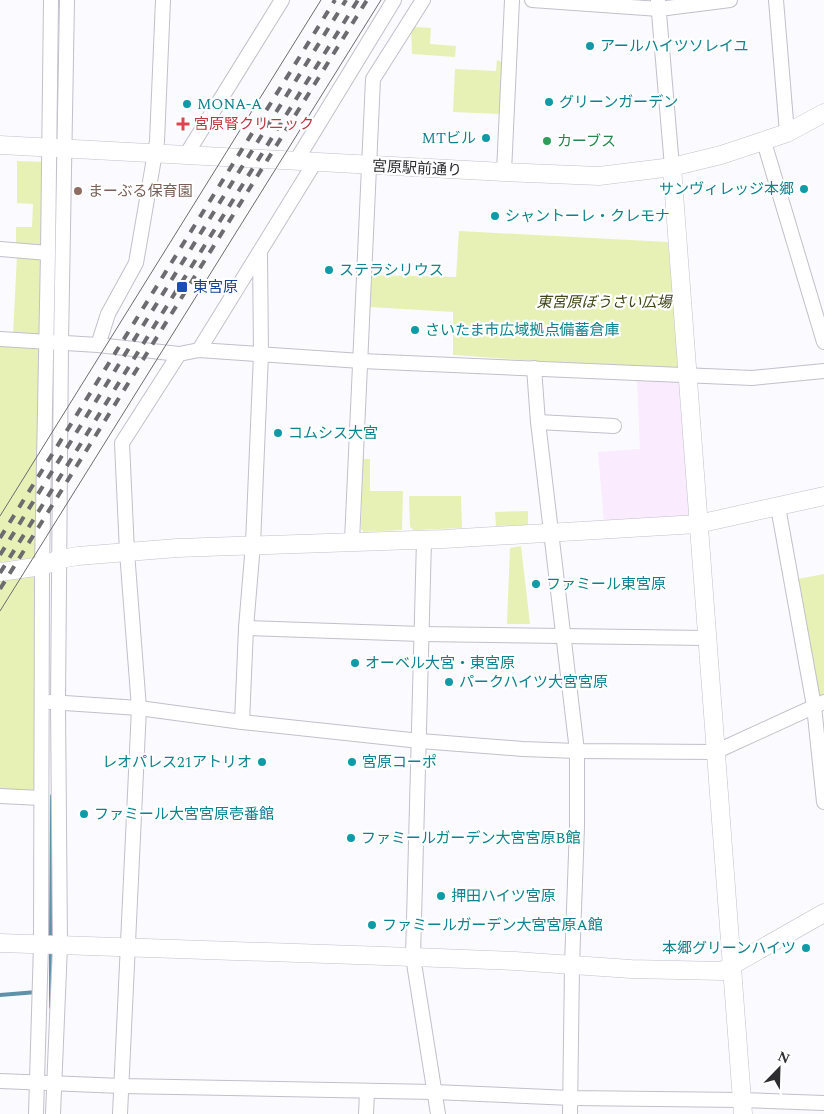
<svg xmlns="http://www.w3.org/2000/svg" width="824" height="1114" viewBox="0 0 824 1114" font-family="Spectral,'Noto Sans JP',serif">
<rect width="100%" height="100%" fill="#fafaff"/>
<!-- industrial -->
<polygon fill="#faebfe" points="637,378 681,382 691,515 686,518 604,522 598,452 640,449"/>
<!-- green -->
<g fill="#e7f1b6">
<polygon points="416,21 416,27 431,28 430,44 456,46 455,57 412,54 411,27"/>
<polygon points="497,60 504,63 501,114 453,112 455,69 496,71"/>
<polygon points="17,161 46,162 44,245 16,250 16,227 32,227 33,204 17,203"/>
<polygon points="459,231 668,242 680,371 453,355 453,312 370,307 372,275 456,277"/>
<polygon points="17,256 39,258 44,262 43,333 39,337 13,335"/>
<polygon points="0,346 40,349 37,557 0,562"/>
<polygon points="363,459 370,459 370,491 403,491 402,530 364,532 361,529"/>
<polygon points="409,496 461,496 462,528 414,530 410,527"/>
<polygon points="528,511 528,525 496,526 495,512"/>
<polygon points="521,546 530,624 507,624 510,548"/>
<polygon points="36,571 35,790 0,789 0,577"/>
<polygon points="824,574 824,697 818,700 798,579"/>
</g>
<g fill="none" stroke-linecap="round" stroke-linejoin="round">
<!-- stream -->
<g stroke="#5e92a9" stroke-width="4">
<polyline points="54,339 55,266"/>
<polyline points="51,939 52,796"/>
<polyline points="0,995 37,992"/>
<polyline points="51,1007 51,949"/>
</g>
<defs>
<g id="minor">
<polyline points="532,0 659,9 730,0"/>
<polyline points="776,0 787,133"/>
<polyline points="658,1 672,167"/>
<polyline points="764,142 824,342"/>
<polyline points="186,155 282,0"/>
<polyline points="296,161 394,0"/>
<polyline points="504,172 512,0"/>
<polyline points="0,249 48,253 42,566 41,945 36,1114"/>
<polyline points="48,253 51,0"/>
<polyline points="0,339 98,345 179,354 199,350 361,361 752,378 824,371"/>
<polyline points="98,345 108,314 136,263 157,141 163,0"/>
<polyline points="199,350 315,162"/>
<polyline points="534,368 538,422 577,751 577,826 572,965 570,1114"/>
<polyline points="538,422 614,426"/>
<polyline points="778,507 814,706 824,802"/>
<polyline points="424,540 413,957 438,1114"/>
<polyline points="352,541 373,79 423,0"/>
<polyline points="246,628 421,634 706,638"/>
<polyline points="50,702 139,708 242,722 420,741 523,749 577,751 715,752 824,702"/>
<polyline points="242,722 246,628 253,544 261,354 260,252"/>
<polyline points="0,796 41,798"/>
<polyline points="0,1081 121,1086 434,1092 571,1098 741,1100 824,1103"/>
<polyline points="53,1114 60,946 58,702 61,343 67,0"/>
<polyline points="120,1114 139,708 127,552 122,443 179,354"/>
<polyline points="366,1114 367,1092"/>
</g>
<g id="tertiary">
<polyline points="0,145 504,172 599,176 672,167 721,155 787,133 824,113"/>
<polyline points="672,167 743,1114"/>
<polyline points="0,572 42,566 60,559 78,556 177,548 444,539 698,524 824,496"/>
<polyline points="0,943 413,957 515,961 631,969 722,971 824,913"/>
</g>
</defs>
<!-- minor casing -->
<use href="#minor" stroke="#c1c0cb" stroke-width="16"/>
<!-- tertiary casing -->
<use href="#tertiary" stroke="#c1c0cb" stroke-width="19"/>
<!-- minor -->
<use href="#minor" stroke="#fff" stroke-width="14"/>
<!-- tertiary -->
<use href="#tertiary" stroke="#fff" stroke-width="18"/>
<!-- tram -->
<g stroke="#6b6b70" stroke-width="1">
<polyline points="0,516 321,0"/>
<polyline points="0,611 381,0"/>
</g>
<!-- rail -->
<g stroke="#6b6b70" stroke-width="4" stroke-dasharray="9 9" stroke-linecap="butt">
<polyline points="0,538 335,0"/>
<polyline points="0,555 346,0"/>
<polyline points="0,573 358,0"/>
<polyline points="0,589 367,0"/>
</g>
</g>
<!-- markers -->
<g fill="#0f9aa8" stroke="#fff" stroke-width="2">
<circle cx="590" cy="46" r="5"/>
<circle cx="549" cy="102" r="5"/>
<circle cx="187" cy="104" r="5"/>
<circle cx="486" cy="138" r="5"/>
<circle cx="804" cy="189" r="5"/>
<circle cx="495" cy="216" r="5"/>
<circle cx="329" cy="270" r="5"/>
<circle cx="415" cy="330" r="5"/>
<circle cx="278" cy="433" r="5"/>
<circle cx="536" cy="584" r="5"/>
<circle cx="355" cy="663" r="5"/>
<circle cx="449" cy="682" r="5"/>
<circle cx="262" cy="762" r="5"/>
<circle cx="352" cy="762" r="5"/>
<circle cx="84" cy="814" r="5"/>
<circle cx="351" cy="838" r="5"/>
<circle cx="441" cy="896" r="5"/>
<circle cx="372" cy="925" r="5"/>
<circle cx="806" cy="948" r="5"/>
</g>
<path fill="#e0444e" stroke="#fff" stroke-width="2" d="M180.5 116.5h5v5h5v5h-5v5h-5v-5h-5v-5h5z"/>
<circle fill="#2e9e5b" stroke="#fff" stroke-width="2" cx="547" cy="141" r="5"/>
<circle fill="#8d6e63" stroke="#fff" stroke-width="2" cx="78" cy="191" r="5"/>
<rect fill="#1a4fb4" stroke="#fff" stroke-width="2" x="176" y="281" width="12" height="12" rx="2.5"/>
<g text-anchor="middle" stroke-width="4.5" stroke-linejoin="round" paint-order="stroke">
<!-- culture labels -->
<g font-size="15" fill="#0d838f" stroke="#fff" text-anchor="start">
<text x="600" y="51">アールハイツソレイユ</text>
<text x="559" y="107">グリーンガーデン</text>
<text x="197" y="109">MONA-A</text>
<text x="476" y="143" text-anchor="end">MTビル</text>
<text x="794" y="194" text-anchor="end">サンヴィレッジ本郷</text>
<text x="505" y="221">シャントーレ・クレモナ</text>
<text x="339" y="275">ステラシリウス</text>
<text x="425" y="335">さいたま市広域拠点備蓄倉庫</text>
<text x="288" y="438">コムシス大宮</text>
<text x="546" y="589">ファミール東宮原</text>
<text x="365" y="668">オーベル大宮・東宮原</text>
<text x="459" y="687">パークハイツ大宮宮原</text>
<text x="252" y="767" text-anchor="end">レオパレス21アトリオ</text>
<text x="362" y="767">宮原コーポ</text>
<text x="94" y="819">ファミール大宮宮原壱番館</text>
<text x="361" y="843">ファミールガーデン大宮宮原B館</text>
<text x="451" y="901">押田ハイツ宮原</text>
<text x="382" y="930">ファミールガーデン大宮宮原A館</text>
<text x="796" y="953" text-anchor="end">本郷グリーンハイツ</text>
</g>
<!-- health labels -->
<g font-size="15" fill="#be3a42" stroke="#fff" text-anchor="start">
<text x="194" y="129">宮原腎クリニック</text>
</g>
<!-- leisure labels -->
<g font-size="15" fill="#27864d" stroke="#fff" text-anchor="start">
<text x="557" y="146">カーブス</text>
</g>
<!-- street labels -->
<g font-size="15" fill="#2c2c31" stroke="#fff">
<text transform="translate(417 168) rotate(3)" y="5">宮原駅前通り</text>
</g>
<!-- education labels -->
<g font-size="15" fill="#785e54" stroke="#fff" text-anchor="start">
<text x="88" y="196">まーぶる保育園</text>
</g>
<!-- transit labels -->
<g font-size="15" fill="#164399" stroke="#fff" text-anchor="start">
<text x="193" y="292">東宮原</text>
</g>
<!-- park labels -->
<g font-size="15" font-style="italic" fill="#404616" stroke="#fff">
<text x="604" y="307">東宮原ぼうさい広場</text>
</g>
</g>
<!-- north arrow -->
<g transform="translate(779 1069) rotate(23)" stroke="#ffffff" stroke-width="4" paint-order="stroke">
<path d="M0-4L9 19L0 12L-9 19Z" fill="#2c2c31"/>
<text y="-8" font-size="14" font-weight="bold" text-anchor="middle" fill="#2c2c31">N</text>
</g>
</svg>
